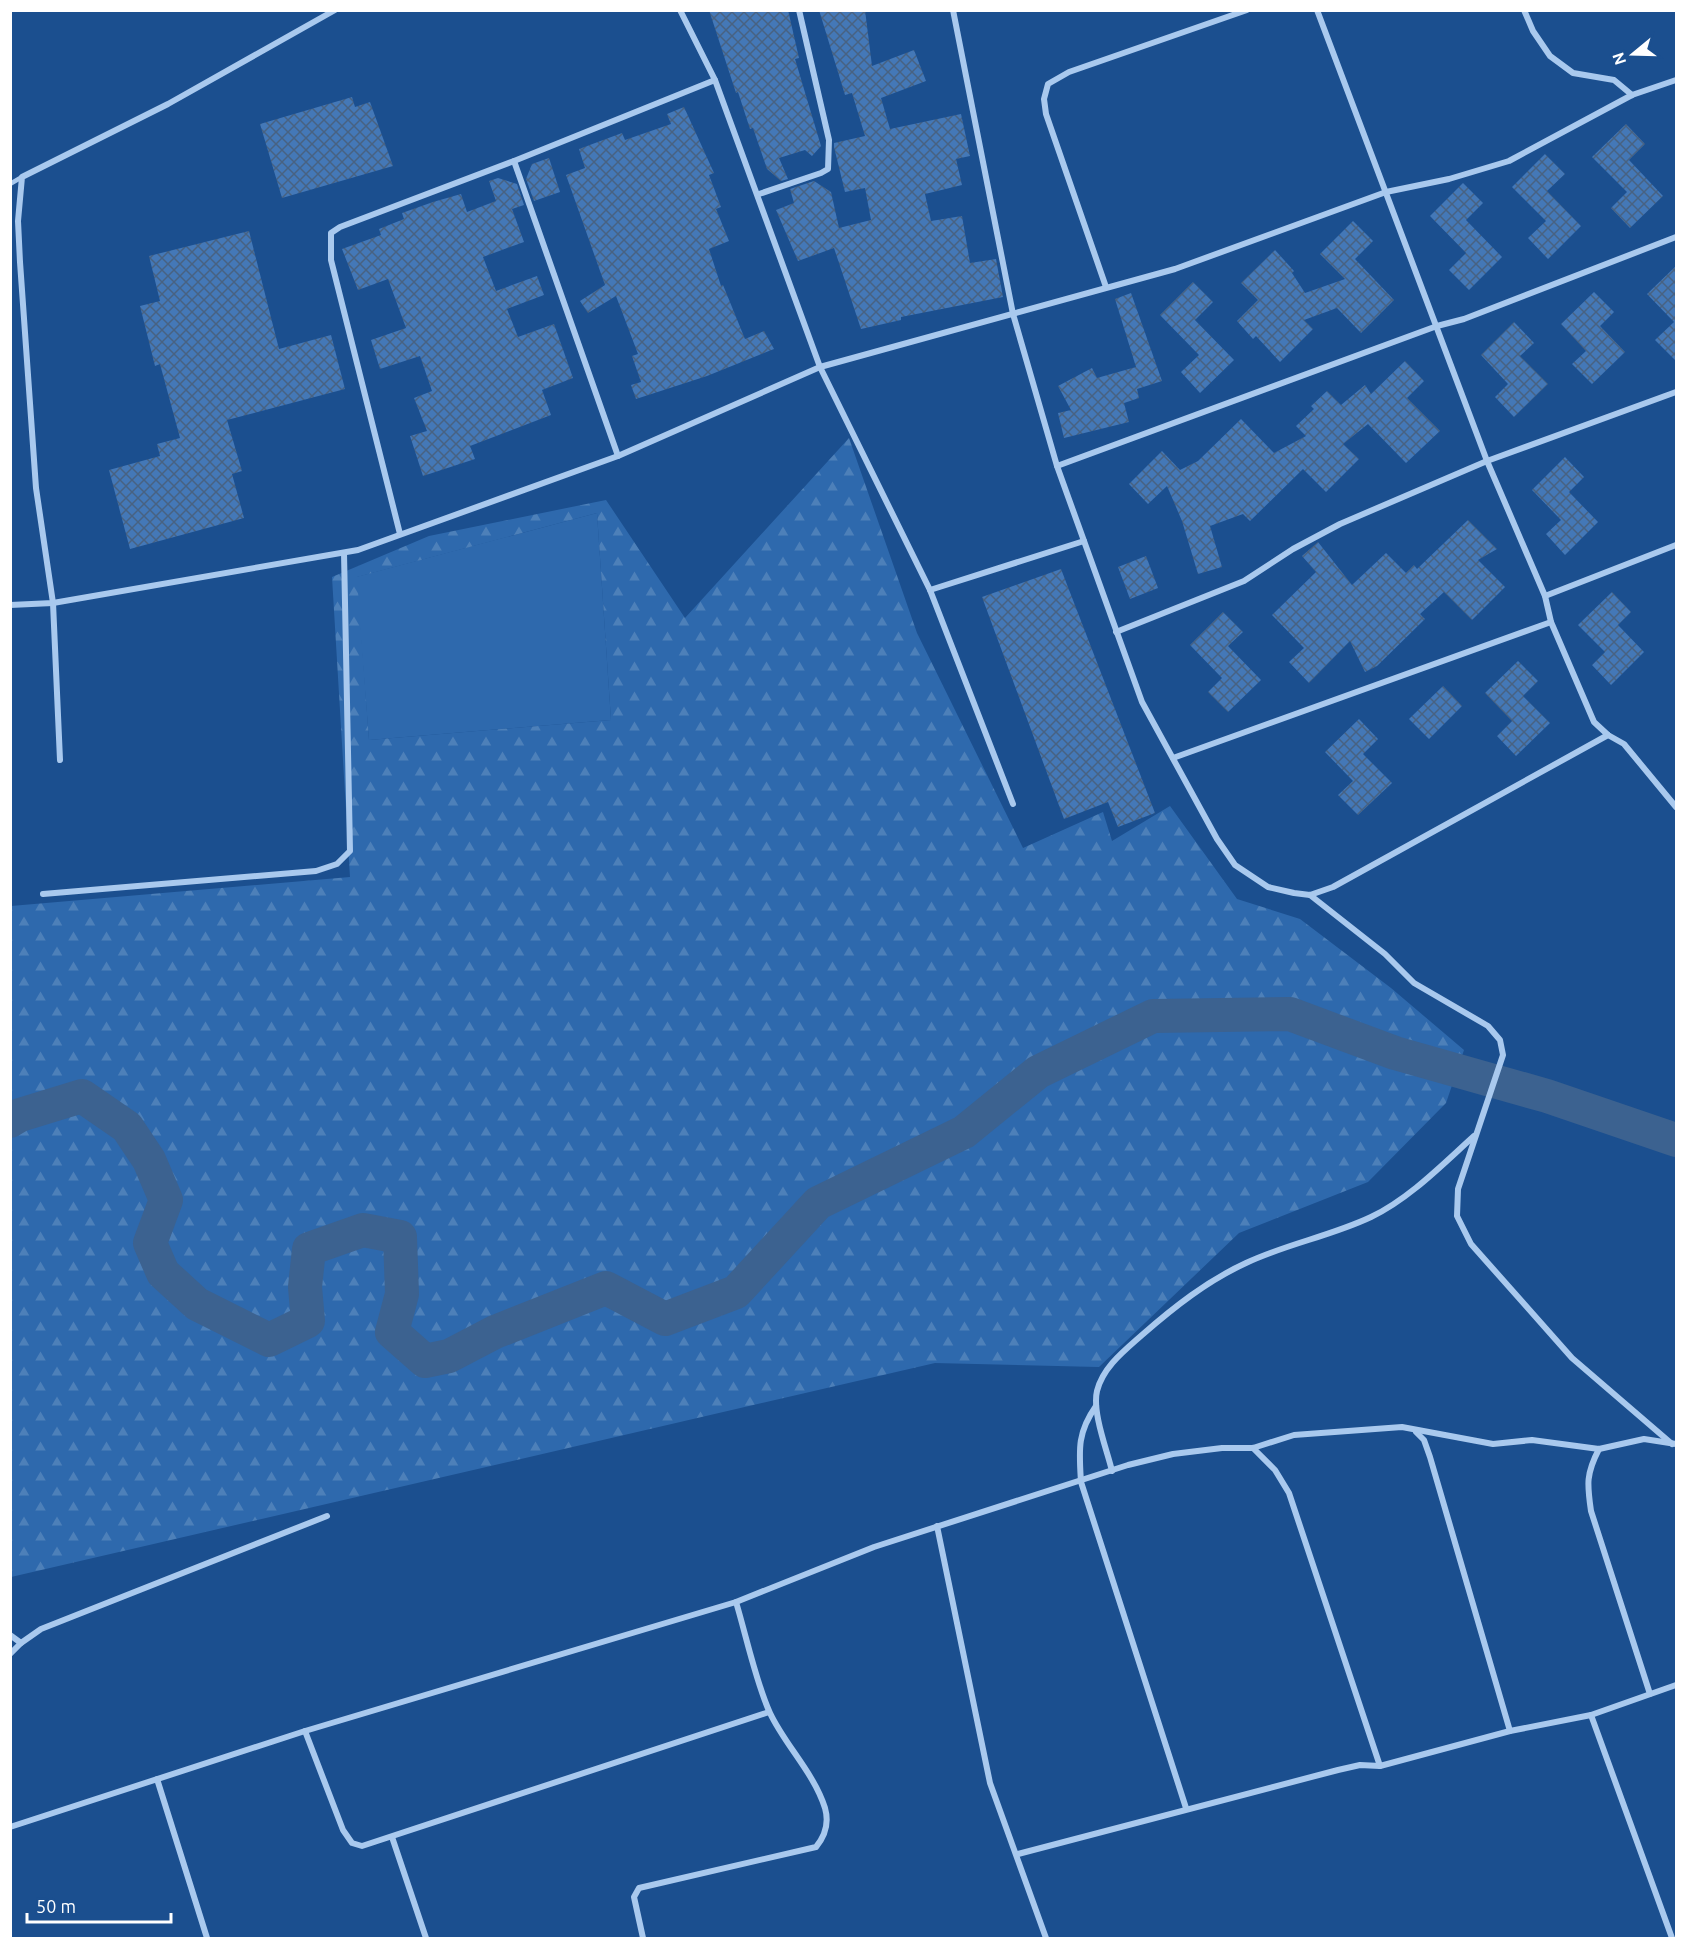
<svg xmlns="http://www.w3.org/2000/svg" width="1687" height="1949" viewBox="0 0 1687 1949" font-family="Ubuntu,sans-serif">
<defs>
<pattern id="forest-firs" width="22" height="20" patternUnits="userSpaceOnUse" patternTransform="scale(1.5)"><rect width="22" height="20" fill="#2e69ad"/><path d="M5 1l3.5 6h-7zM16 11l3.5 6h-7z" fill="#4d80b9"/></pattern>
<pattern id="building-cross-hatch" width="8" height="8" patternUnits="userSpaceOnUse" patternTransform="scale(1.5)"><rect width="8" height="8" fill="#4478b7"/><path d="M0 0l8 8M0 8l8-8" fill="none" stroke="#486282"/></pattern>
</defs>
<rect width="100%" height="100%" fill="#1b4f8f"/>
<!-- grass -->
<polygon fill="#2e69ad" points="597,513 611,720 369,740 356,577"/>
<!-- forest -->
<path fill="url(#forest-firs)" fill-rule="evenodd" d="M849,438L917,633L1023,848L1103,812L1112,841L1170,806L1237,899L1300,919L1391,988L1464,1050L1446,1103L1368,1182L1239,1233L1099,1367L935,1363L11,1577V906L350,877L332,577L429,536L606,500L685,618ZM597,513L611,720L369,740L357,577Z"/>
<g fill="none" stroke-linecap="round" stroke-linejoin="round">
<!-- river -->
<polyline stroke="#3c6290" stroke-width="34" points="10,1121 20,1115 82,1096 127,1127 149,1160 166,1200 150,1243 163,1273 197,1304 269,1340 308,1321 305,1287 309,1249 363,1230 400,1237 402,1294 392,1332 425,1361 449,1356 495,1332 606,1288 665,1319 736,1292 818,1203 964,1132 1038,1072 1153,1016 1290,1014 1395,1053 1547,1096 1676,1140"/>
</g>
<!-- building -->
<g fill="url(#building-cross-hatch)">
<polygon points="709,10 788,10 799,58 795,59 821,146 812,156 805,150 779,158 788,179 781,181 767,169 753,128 750,129 738,92 736,93"/>
<polygon points="819,10 865,10 872,66 914,50 926,81 881,98 890,129 961,114 970,156 956,159 962,185 925,194 931,221 962,216 970,263 996,259 1003,297 901,317 901,320 861,329 834,248 798,261 776,210 794,203 790,189 814,181 831,192 839,228 871,220 865,188 845,192 834,147 834,143 865,136 852,93 845,95"/>
<polygon points="352,97 355,107 370,102 393,166 282,198 260,124"/>
<polygon points="684,107 714,173 709,175 721,207 716,209 729,241 709,249 721,286 723,285 745,339 764,331 774,349 707,376 636,399 631,385 641,382 632,356 638,354 616,296 588,313 580,301 605,285 566,175 585,168 579,149 622,133 625,140 671,124 667,114"/>
<polygon points="1626,124 1645,144 1629,160 1663,196 1630,228 1611,208 1627,192 1592,157"/>
<polygon points="1545,154 1565,174 1547,191 1581,226 1548,259 1528,238 1546,221 1512,187"/>
<polygon points="549,158 560,192 534,201 526,179 532,164"/>
<polygon points="498,178 517,184 524,205 512,209 524,242 483,257 496,291 537,276 544,295 507,309 518,337 554,324 573,378 542,390 551,415 470,446 475,459 423,476 410,436 427,431 414,398 432,391 420,356 380,369 371,340 406,328 388,279 358,290 342,249 381,235 379,229 404,219 402,213 433,202 461,194 467,212 496,201 489,181"/>
<polygon points="1463,183 1483,203 1466,220 1502,257 1469,290 1449,270 1466,253 1430,216"/>
<polygon points="1353,221 1373,241 1355,259 1394,300 1361,333 1337,308 1304,320 1313,329 1280,362 1256,336 1253,339 1237,321 1258,300 1241,283 1275,250 1294,271 1292,273 1305,293 1345,279 1320,254"/>
<polygon points="249,231 279,349 331,335 345,389 227,420 242,471 232,474 244,518 130,549 109,470 160,456 157,444 180,438 160,364 155,366 140,306 160,301 149,256"/>
<polygon points="1677,265 1677,362 1655,340 1674,322 1647,294"/>
<polygon points="1193,282 1213,302 1195,320 1234,360 1200,393 1181,372 1199,355 1160,315"/>
<polygon points="1594,292 1614,312 1600,326 1625,352 1592,384 1572,364 1586,351 1561,324"/>
<polygon points="1131,293 1162,381 1137,389 1139,398 1124,403 1129,422 1064,438 1058,413 1071,410 1058,386 1092,368 1097,378 1136,367 1115,299"/>
<polygon points="1514,322 1534,343 1520,356 1548,384 1514,417 1495,397 1508,384 1481,355"/>
<polygon points="1405,361 1424,381 1407,398 1440,431 1406,463 1368,424 1343,444 1359,459 1326,492 1303,469 1250,521 1243,514 1210,526 1222,567 1198,574 1182,521 1167,486 1148,504 1129,484 1162,451 1180,470 1198,461 1241,419 1274,453 1306,436 1296,426 1314,409 1311,406 1327,391 1341,405 1365,385 1371,394"/>
<polygon points="1565,457 1584,477 1569,492 1598,522 1565,555 1546,534 1561,520 1532,490"/>
<polygon points="1468,520 1497,549 1478,560 1505,587 1472,620 1444,592 1420,614 1425,619 1377,666 1365,672 1350,641 1309,683 1289,662 1304,648 1272,615 1316,572 1302,556 1318,542 1352,585 1386,553 1406,573 1414,565 1417,569"/>
<polygon points="1146,556 1158,588 1130,599 1118,567"/>
<polygon points="1061,569 1155,813 1118,827 1108,802 1064,819 982,597"/>
<polygon points="1612,592 1631,612 1618,625 1644,652 1611,685 1592,665 1605,652 1578,625"/>
<polygon points="1223,612 1243,632 1228,646 1261,680 1228,712 1208,692 1222,678 1190,645"/>
<polygon points="1518,661 1538,681 1523,696 1550,723 1516,756 1497,736 1512,721 1485,693"/>
<polygon points="1443,686 1462,706 1429,739 1409,719"/>
<polygon points="1359,719 1378,739 1363,754 1392,783 1358,815 1338,795 1353,781 1325,752"/>
</g>
<g fill="none" stroke-linecap="round" stroke-linejoin="round">
<!-- lane -->
<polyline stroke="#a9c9ee" stroke-width="4.5" points="10,184 22,177"/>
<!-- street -->
<g stroke="#a9c9ee" stroke-width="6">
<polyline points="680,10 715,80 820,367 930,590 1013,804"/>
<polyline points="953,10 1013,314 1057,466 1142,702 1217,839 1235,865 1268,887 1294,893 1310,895 1333,887 1608,735"/>
<polyline points="1317,10 1487,461 1545,596 1551,622 1594,722 1608,735 1624,744 1676,807"/>
<polyline points="1524,10 1533,31 1550,56 1573,73 1614,80 1632,95"/>
<polyline points="514,161 618,456"/>
<polyline points="759,194 821,173 828,169 829,140 799,10"/>
<polyline points="1106,287 1046,114 1044,99 1048,84 1069,72 1247,10"/>
<polyline points="1057,466 1437,326 1464,319 1676,237"/>
<polyline points="400,534 331,260 331,233 340,227 514,161 715,80"/>
<polyline points="930,590 1084,541"/>
<polyline points="1545,596 1676,545"/>
<polyline points="10,605 53,603 358,550 618,456 820,367 1175,269 1386,192 1449,179 1509,161 1632,95 1676,80"/>
<polyline points="1116,632 1244,581 1293,549 1340,524 1487,461 1676,392"/>
<polyline points="1173,758 1551,622"/>
<polyline points="60,760 53,603 36,488 20,262 18,221 22,177 168,104 335,10"/>
<polyline points="43,894 316,871 337,864 350,851 344,553"/>
<polyline points="1310,895 1385,954 1414,983 1488,1026 1500,1040 1503,1055 1458,1189 1457,1216 1471,1244 1572,1358 1672,1444"/>
<path d="M1096,1406C1077,1433 1079,1450 1081,1482L1186,1808"/>
<polyline points="1416,1432 1424,1440 1430,1457 1510,1731"/>
<polyline points="1253,1448 1275,1470 1289,1493 1380,1766"/>
<path d="M1599,1449C1586,1474 1587,1484 1591,1511L1650,1694"/>
<path d="M1112,1471C1107,1450 1092,1412 1097,1391C1103,1367 1124,1351 1142,1335C1174,1307 1207,1281 1246,1263C1286,1244 1331,1236 1371,1217C1409,1199 1443,1164 1474,1136"/>
<polyline points="937,1526 990,1783 1046,1938"/>
<polyline points="736,1602 874,1547 1128,1465 1173,1454 1222,1448 1253,1448 1294,1435 1402,1427 1493,1444 1532,1440 1599,1449 1644,1439 1676,1444"/>
<polyline points="10,1635 21,1643"/>
<polyline points="10,1654 21,1643 41,1629 327,1516"/>
<polyline points="1591,1715 1672,1938"/>
<polyline points="305,1731 343,1830 352,1843 362,1846 769,1712"/>
<polyline points="157,1779 207,1938"/>
<path d="M10,1827L305,1731L736,1602C746,1635 756,1683 770,1713C785,1745 814,1773 825,1808C829,1822 825,1836 816,1847L639,1888L634,1897L643,1938"/>
<polyline points="392,1837 426,1938"/>
<polyline points="1018,1854 1338,1770 1360,1765 1380,1766 1510,1731 1591,1715 1676,1685"/>
</g>
</g>
<!-- border -->
<rect width="1687" height="1949" fill="none" stroke="#ffffff" stroke-width="24"/>
<!-- north arrow -->
<g transform="translate(1633 54) rotate(251)" stroke="#1b4f8f" stroke-width="4.5" paint-order="stroke">
<path d="M0-4.5L10 22L0 15L-10 22Z" fill="#ffffff"/>
<text y="-9" font-size="16" font-weight="bold" text-anchor="middle" fill="#ffffff">N</text>
</g>
<!-- scale -->
<path d="M27 1913v9h144v-9" fill="none" stroke="#ffffff" stroke-width="3"/>
<text x="36" y="1913" font-size="18" fill="#ffffff" stroke="#1b4f8f" stroke-width="4.5" paint-order="stroke">50 m</text>
</svg>
